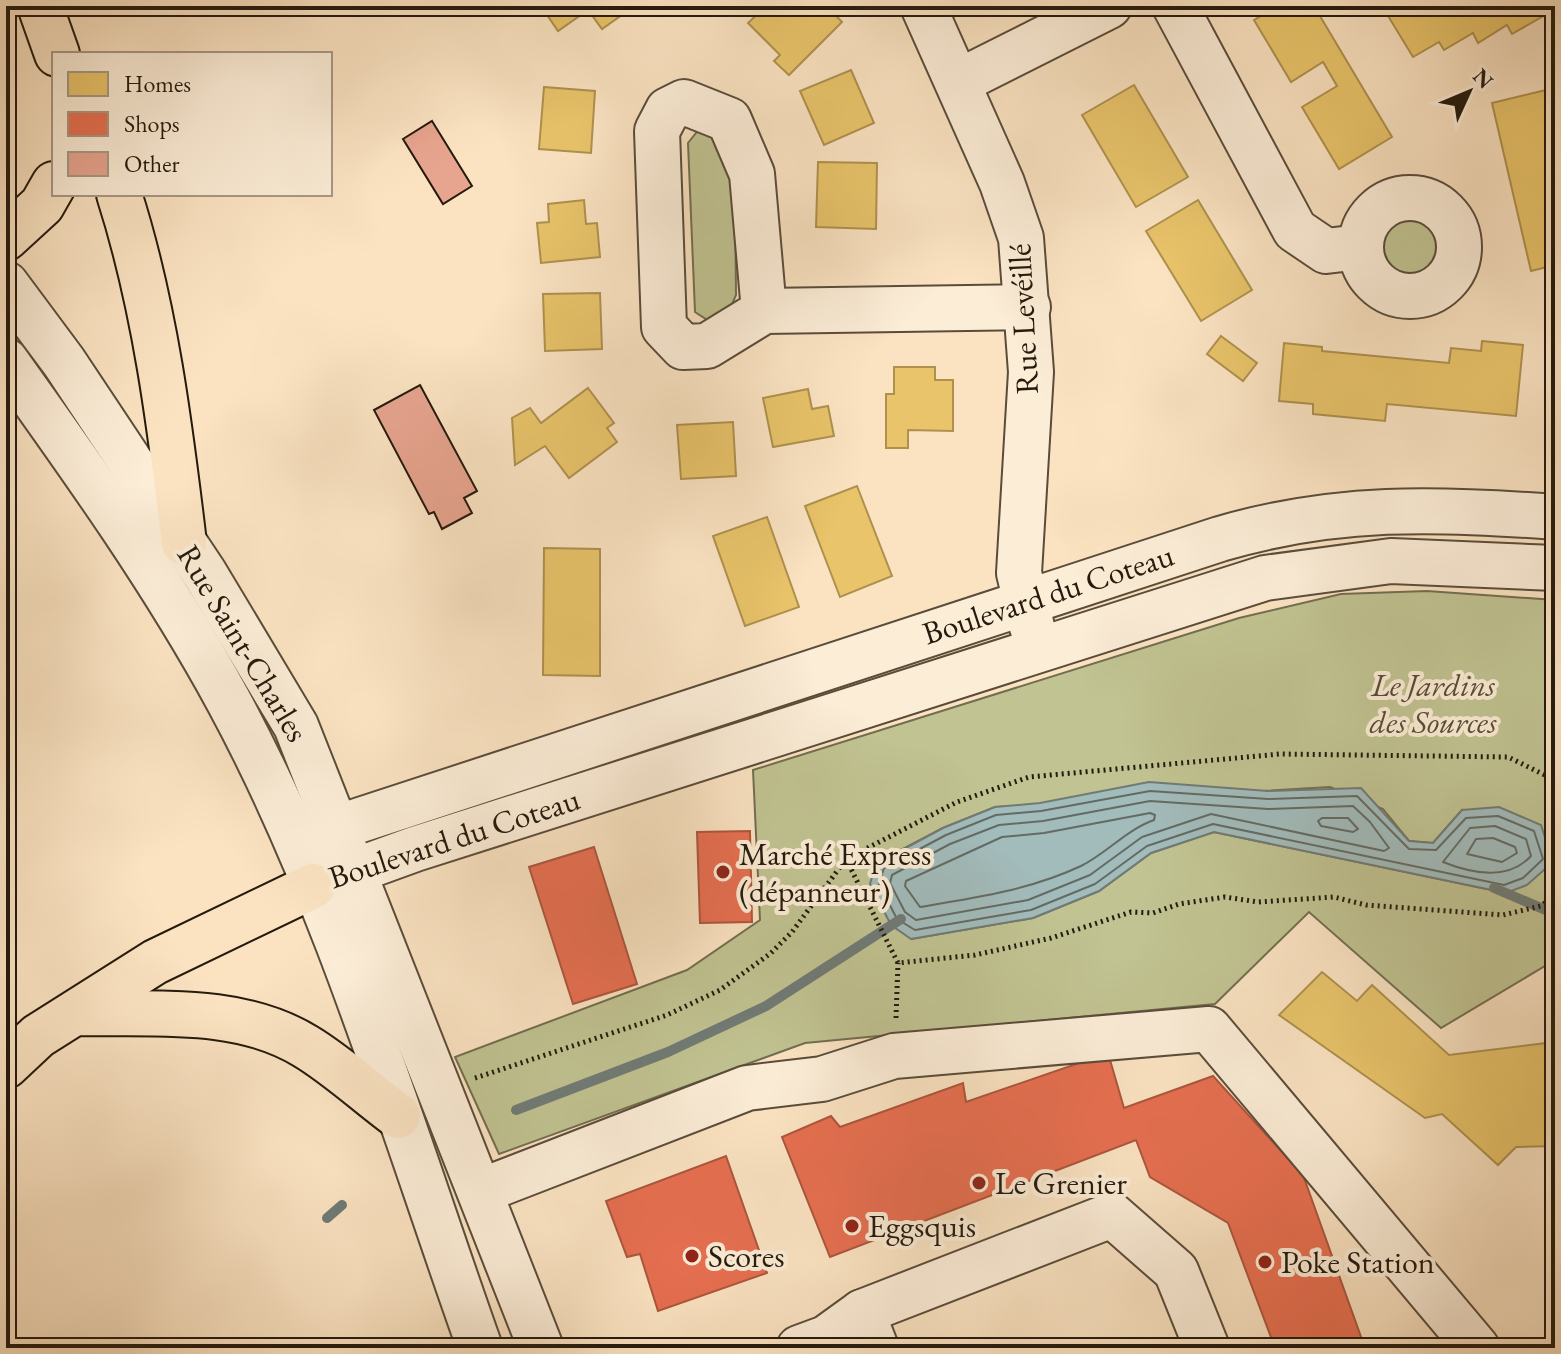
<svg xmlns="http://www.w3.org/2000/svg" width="1561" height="1354" viewBox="0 0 1561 1354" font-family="'EB Garamond',serif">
<rect width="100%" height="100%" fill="#fbe3c2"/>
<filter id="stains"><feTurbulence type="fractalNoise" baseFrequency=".0025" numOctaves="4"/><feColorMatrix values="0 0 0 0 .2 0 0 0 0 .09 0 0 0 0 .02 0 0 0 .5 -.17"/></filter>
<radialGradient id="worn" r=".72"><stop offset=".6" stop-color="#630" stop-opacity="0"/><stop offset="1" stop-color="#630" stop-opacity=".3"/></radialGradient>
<!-- green -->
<g fill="#c1c392" stroke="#726e50" stroke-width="2" fill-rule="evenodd">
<polygon points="704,123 726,157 735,195 736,295 727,316 712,323 695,312 688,143"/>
<circle cx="1411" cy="248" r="37"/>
<path d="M1427,591L1555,600V960L1441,1028L1309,912L1215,1004L805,1043L499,1154L455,1057L687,970L760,920L753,770L1239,618L1341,594ZM1330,787L1383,809L1409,841L1433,843L1462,810L1506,893L1214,832L1151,853L1099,891L1033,918L912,939L876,863L943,828L995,807Z"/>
</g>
<!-- water -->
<polygon fill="#a2bcbc" stroke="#707b76" stroke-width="2" points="1149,782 1268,791 1361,788 1409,841 1433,843 1462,810 1499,807 1541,825 1553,862 1527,885 1506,893 1214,832 1151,853 1099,891 1033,918 911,939 891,925 870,884 876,864 943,828 995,807 1040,803"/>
<!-- homes -->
<g fill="#e9c46a" stroke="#ae914e" stroke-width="2">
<polygon points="541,6 633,6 633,7 602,29 588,10 558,31"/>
<polygon points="766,6 804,6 810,12 817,6 827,6 842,22 789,75 774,61 780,55 748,23"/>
<polygon points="1278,6 1314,6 1392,137 1339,169 1302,107 1337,86 1323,62 1291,82 1254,20"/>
<polygon points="1382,6 1542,6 1547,14 1512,34 1507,25 1478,43 1473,33 1444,50 1439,42 1413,57"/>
<polygon points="851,70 874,123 824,145 800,91"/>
<polygon points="1134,85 1188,177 1136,207 1082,115"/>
<polygon points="544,87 595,91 591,153 539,149"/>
<polygon points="1550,89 1555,111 1555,265 1531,271 1492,103"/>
<polygon points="818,162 877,163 876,229 816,227"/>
<polygon points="584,200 586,224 597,223 600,257 541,263 537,223 549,222 548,204"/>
<polygon points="1198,200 1252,290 1201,321 1146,231"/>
<polygon points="600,293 602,349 545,351 543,294"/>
<polygon points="1221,336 1257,363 1243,381 1207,354"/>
<polygon points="1482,341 1523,345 1516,416 1387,404 1385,421 1313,414 1313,404 1279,401 1284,343 1322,347 1322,351 1449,363 1451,348 1481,351"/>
<polygon points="894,367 935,367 935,380 953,380 953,431 908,430 908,448 886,448 886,394 894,394"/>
<polygon points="588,388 614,423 607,428 617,442 569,478 545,446 515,465 512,418 530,408 541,423"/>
<polygon points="808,389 812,409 828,406 834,436 773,447 763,398"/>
<polygon points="733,422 736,476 681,479 677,425"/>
<polygon points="857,486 892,576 840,597 805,506"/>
<polygon points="767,517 799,607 745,626 713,536"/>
<polygon points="544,548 600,549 600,676 543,675"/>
<polygon points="1322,972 1357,1001 1372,985 1449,1055 1555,1042 1555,1146 1516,1147 1498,1165 1442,1114 1425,1118 1279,1015"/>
</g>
<!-- shops -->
<g fill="#e76f51" stroke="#ac563d" stroke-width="2">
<polygon points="750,831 752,922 700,923 697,832"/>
<polygon points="594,847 637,984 573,1004 529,867"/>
<polygon points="1108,1053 1124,1108 1213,1076 1303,1175 1365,1348 1275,1348 1228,1223 1150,1177 1136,1140 830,1257 782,1137 831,1116 840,1127 963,1083 966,1102"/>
<polygon points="726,1156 767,1273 658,1311 640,1254 627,1257 606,1201"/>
</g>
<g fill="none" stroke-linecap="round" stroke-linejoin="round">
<!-- shore -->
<g stroke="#636b64" stroke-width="2">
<polygon points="1150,791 1268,799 1357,796 1409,849 1436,850 1466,818 1498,816 1534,831 1543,859 1523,878 1504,885 1213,824 1147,846 1095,884 1031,910 915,930 897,919 879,884 884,868 946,835 996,815 1041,811"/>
<polygon points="1150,801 1268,809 1353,806 1370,822 1389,848 1384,851 1211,814 1142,837 1090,875 1028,900 916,920 905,912 890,883 892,875 950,844 999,825 1043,821"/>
<path d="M1150,813L1155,815L1154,820C1126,830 1107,853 1081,866C1030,890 975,898 920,907L905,886L906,881L1002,837L1044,833Z"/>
<polygon points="1322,818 1348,818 1358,829 1353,832 1321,826 1318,821"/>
<path d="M1495,826L1526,839L1531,856C1508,881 1473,874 1443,862L1470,828Z"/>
<polygon points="1493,838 1515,847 1517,853 1502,862 1467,854 1476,839"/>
</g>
<!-- stream -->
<g stroke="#707b76" stroke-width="10">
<polyline points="1494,888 1555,914"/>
<polyline points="516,1110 668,1052 766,1006 901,919"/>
<polyline points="327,1218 342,1205"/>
</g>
</g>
<!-- building -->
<g fill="#e7a48f" stroke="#241a0d" stroke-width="2">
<polygon points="432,121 472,186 443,204 403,139"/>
<polygon points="420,385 477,491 464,498 472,513 442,529 434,512 429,514 374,410"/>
</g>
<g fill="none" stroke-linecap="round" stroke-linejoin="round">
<defs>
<g id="minor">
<polyline points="923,6 1002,183 1021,238 1031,372 1019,573 1032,627"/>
<polyline points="1175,6 1295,230 1326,251 1360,247"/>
<polyline points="958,82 1109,6"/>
<circle cx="1410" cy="247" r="49"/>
<polyline points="6,284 64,362 205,574 296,726 541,1348"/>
<polyline points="764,311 752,174 729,120 684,102 668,110 657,131 664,327 683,347 707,346 764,311 1028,307"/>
<path d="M6,361C84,470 164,582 228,700C336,899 404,1135 480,1348"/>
<path d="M313,886L339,827L1220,539C1335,505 1437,508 1555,517"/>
<polyline points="313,886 415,849 1265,578 1391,561 1555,568"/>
<polyline points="481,1191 747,1088 822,1079 894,1056 1209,1029 1477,1348"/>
<polyline points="862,1312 876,1348"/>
<polyline points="799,1348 826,1338 862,1312 1112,1215 1176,1271 1207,1348"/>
</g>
<g id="highway">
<polyline points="40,6 57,54"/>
<path d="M119,194C155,306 170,426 184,543"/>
<polyline points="6,238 42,205 54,184"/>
<path d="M77,1013C152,1015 238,1005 305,1046C337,1065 368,1094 398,1116"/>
<polyline points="6,1066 38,1036 155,962 313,886"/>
</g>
</defs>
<!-- minor casing -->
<use href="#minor" stroke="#5a4c3a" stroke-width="48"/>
<!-- highway casing -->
<use href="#highway" stroke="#241a0d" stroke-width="48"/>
<!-- path -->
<g stroke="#241a0d" stroke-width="5" stroke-dasharray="2 4" stroke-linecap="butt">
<polyline points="846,859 898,963 975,955 1051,938 1131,912 1153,913 1179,904 1225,897 1258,902 1334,897 1366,905 1503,915 1541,906 1555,894"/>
<polyline points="896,1018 898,963"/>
<polyline points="475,1078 667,1015 720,990 771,953 792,932 846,859 957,802 1029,777 1280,754 1508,757 1555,780"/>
</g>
<!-- minor -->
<use href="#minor" stroke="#fcedd7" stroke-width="44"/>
<!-- highway -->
<use href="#highway" stroke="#fbe3c2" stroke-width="44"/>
</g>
<!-- markers -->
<g fill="#8f2418" stroke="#fcedd7" stroke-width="3">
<circle cx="723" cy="872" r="8"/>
<circle cx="979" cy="1183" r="8"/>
<circle cx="852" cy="1226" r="8"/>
<circle cx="692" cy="1256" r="8"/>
<circle cx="1265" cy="1262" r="8"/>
</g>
<g text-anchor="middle" stroke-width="8" stroke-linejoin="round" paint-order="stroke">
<!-- street labels -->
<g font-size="32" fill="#241a0d" stroke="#fcedd7">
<text transform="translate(1023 319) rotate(-93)" y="11">Rue Levéillé</text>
<text transform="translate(1048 594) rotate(-18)" y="11">Boulevard du Coteau</text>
<text transform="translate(243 643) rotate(59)" y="11">Rue Saint-Charles</text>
<text transform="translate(454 838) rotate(-18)" y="11">Boulevard du Coteau</text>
</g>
<!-- park labels -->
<g font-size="32" font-style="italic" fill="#534d35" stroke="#fcedd7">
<text x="1433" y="696">Le Jardins<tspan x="1433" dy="37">des Sources</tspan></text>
</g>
<!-- poi labels -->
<g font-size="32" fill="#241a0d" stroke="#fcedd7" text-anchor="start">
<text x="739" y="865">Marché Express<tspan x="739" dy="37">(dépanneur)</tspan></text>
<text x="995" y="1194">Le Grenier</text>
<text x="868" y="1237">Eggsquis</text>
<text x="708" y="1267">Scores</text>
<text x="1281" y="1273">Poke Station</text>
</g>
</g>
<!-- margin -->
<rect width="1561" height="1354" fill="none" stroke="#fbe3c2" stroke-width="32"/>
<rect x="8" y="8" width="1545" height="1338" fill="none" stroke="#241a0d" stroke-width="4"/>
<rect x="16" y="16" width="1529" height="1322" fill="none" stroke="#241a0d" stroke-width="2"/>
<!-- legend -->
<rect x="52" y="52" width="280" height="144" fill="#fcedd7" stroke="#a69986" stroke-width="2"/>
<rect x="68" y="72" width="40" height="24" fill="#e9c46a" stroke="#a69986" stroke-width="2"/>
<text x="124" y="92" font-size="24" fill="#241a0d">Homes</text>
<rect x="68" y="112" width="40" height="24" fill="#e76f51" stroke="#a69986" stroke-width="2"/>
<text x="124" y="132" font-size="24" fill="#241a0d">Shops</text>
<rect x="68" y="152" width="40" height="24" fill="#e7a48f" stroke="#a69986" stroke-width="2"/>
<text x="124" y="172" font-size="24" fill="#241a0d">Other</text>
<!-- north arrow -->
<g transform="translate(1469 92) rotate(46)" stroke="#fcedd7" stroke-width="6" paint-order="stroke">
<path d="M0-6L14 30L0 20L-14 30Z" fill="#241a0d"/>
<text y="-12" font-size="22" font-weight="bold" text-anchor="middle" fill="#241a0d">N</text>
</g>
<rect width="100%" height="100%" filter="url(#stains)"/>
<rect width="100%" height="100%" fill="url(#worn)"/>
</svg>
